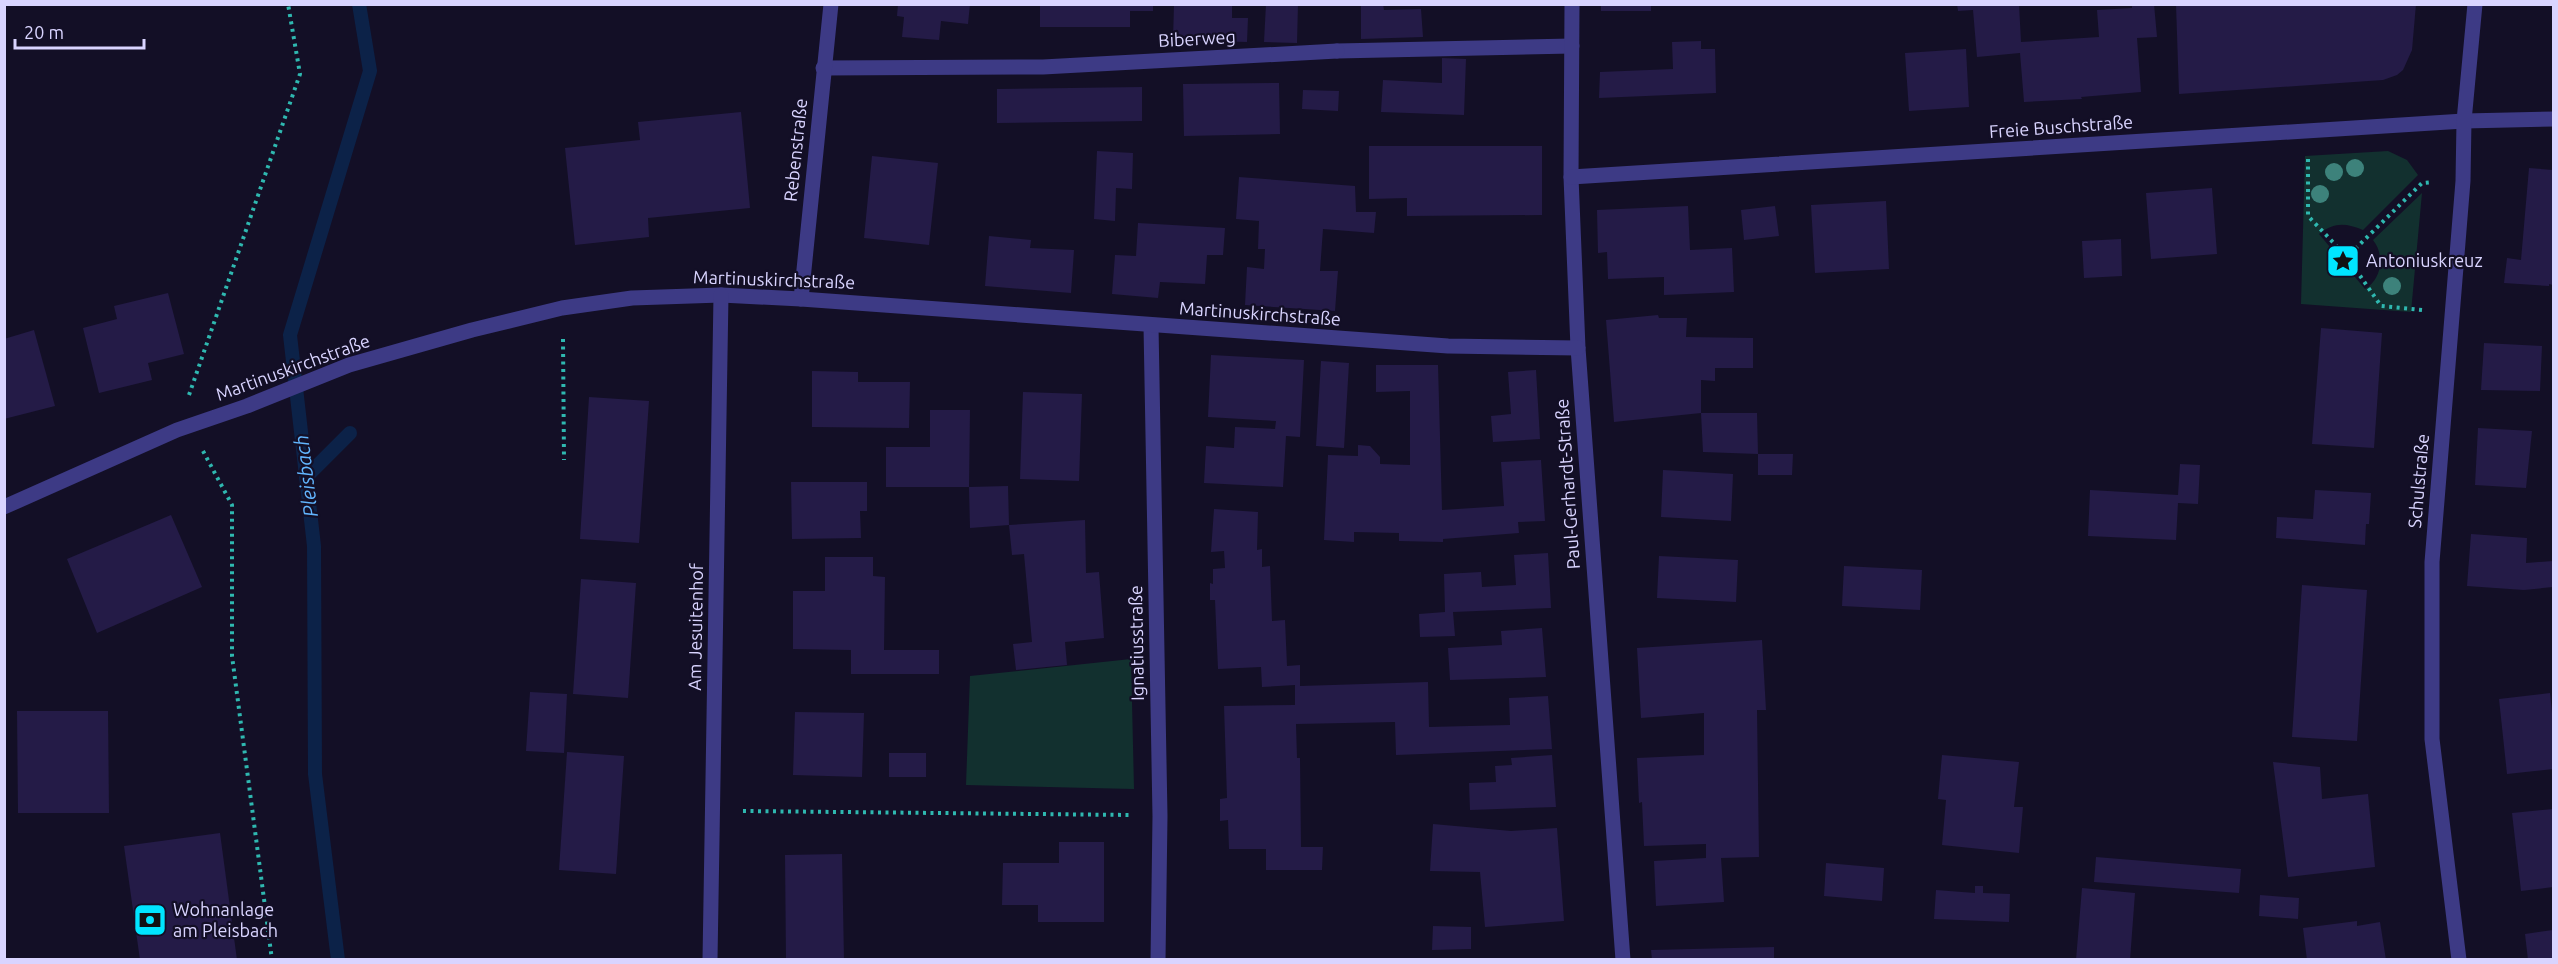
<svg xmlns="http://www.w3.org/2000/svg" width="2558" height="964" viewBox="0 0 2558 964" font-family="Ubuntu,sans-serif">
<rect width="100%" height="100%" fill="#130f26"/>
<!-- green -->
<g fill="#12302f">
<path d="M2388,151L2407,160L2418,175L2363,230C2346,223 2334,222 2319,234L2365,289C2382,279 2385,255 2373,240L2422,193L2411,312L2301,304L2305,156Z"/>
<polygon points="1131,659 1134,789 966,785 970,676"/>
</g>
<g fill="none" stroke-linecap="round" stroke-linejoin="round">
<!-- stream -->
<g stroke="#0c2248" stroke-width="14">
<polyline points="306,477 350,433"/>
<polyline points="338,960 315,774 314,546 290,335 370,71 359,4"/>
</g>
</g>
<!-- building -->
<g fill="#241b47">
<polygon points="898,4 970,4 968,24 941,21 939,40 902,37 904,17 897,16"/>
<polygon points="1040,4 1153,4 1153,11 1130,11 1130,27 1040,27"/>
<polygon points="1174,4 1232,4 1232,18 1248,18 1247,42 1173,40"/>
<polygon points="1266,4 1298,4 1297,43 1264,42"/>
<polygon points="1361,4 1383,4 1384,10 1421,9 1423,37 1361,39"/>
<rect x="1601" y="4" width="50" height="7"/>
<polygon points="1957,4 2019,4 2021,42 2099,37 2097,10 2132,8 2132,4 2154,4 2157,37 2137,38 2141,92 2081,97 2082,99 2024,102 2020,53 1977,57 1973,10 1958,11"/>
<polygon points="2176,4 2416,4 2412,50 2403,70 2397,75 2383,80 2179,94"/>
<polygon points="1701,41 1701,49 1715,49 1716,93 1599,98 1600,72 1673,69 1672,42"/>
<polygon points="1966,49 1969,107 1909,111 1905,53"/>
<polygon points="1442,58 1466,59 1464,115 1381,112 1383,80 1442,83"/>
<polygon points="1279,83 1280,134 1184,136 1183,84"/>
<polygon points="1142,87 1142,121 997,123 997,89"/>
<polygon points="1303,90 1339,91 1338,111 1302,109"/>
<polygon points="741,112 750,208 648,218 649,237 575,245 565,148 640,140 638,122"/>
<polygon points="1369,146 1542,146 1542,215 1407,216 1407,198 1369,199"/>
<polygon points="1097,151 1133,153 1132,189 1116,188 1115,221 1094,219"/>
<polygon points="872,156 938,163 929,245 864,238"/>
<polygon points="2529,168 2553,170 2553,285 2549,284 2549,286 2504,283 2507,258 2521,260"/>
<polygon points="1239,177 1355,186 1356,212 1376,212 1374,233 1323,229 1320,271 1338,271 1335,311 1245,305 1247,267 1264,269 1265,249 1258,249 1259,221 1236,219"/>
<polygon points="2212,188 2217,254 2151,259 2146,193"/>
<polygon points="1886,201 1889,269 1815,273 1811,205"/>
<polygon points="1688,206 1690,250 1732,248 1734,292 1664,295 1664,277 1608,279 1607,252 1598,253 1597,210"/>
<polygon points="1775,206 1779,236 1744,240 1741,210"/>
<polygon points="1138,223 1225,228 1223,255 1207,255 1205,284 1160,282 1158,298 1112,294 1115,255 1136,256"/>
<polygon points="989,236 1031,240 1030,248 1074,250 1071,293 985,286"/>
<polygon points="2121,239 2122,276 2084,278 2082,241"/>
<polygon points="168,293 184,354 148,363 152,380 99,393 83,328 117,319 114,306"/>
<polygon points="1658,315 1659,318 1687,318 1686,337 1753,338 1753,368 1715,368 1715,381 1701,380 1701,413 1614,422 1606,320"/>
<polygon points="2321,328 2382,333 2374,448 2312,444"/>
<polygon points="34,330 55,406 4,419 4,339"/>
<polygon points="2484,343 2542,346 2540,391 2481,390"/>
<polygon points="1211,355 1304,360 1300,437 1286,436 1283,487 1204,483 1206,446 1234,448 1235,427 1275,429 1276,421 1208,417"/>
<polygon points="1321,361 1349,363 1344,448 1316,446"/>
<polygon points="1376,365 1438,365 1442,510 1504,506 1501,462 1541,460 1545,521 1518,522 1519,533 1443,539 1443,542 1399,541 1399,533 1354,532 1354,542 1324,540 1328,455 1358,456 1358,445 1370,446 1380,457 1380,464 1410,465 1410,391 1376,392"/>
<polygon points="1536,370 1540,439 1493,442 1491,416 1511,414 1508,372"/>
<polygon points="812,371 858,372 858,382 910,382 909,428 812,427"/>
<polygon points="1023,392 1082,394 1079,481 1020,479"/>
<polygon points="589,397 649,401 639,543 580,539"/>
<polygon points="930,410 970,410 969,487 1008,486 1009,525 970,528 969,487 886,487 886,447 930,447"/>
<polygon points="1701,413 1757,413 1758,454 1703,452"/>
<polygon points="2478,428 2532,431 2526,488 2475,485"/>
<polygon points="1758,454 1793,454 1792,475 1758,475"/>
<polygon points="2180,464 2200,465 2198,504 2178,503 2176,540 2088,536 2090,490 2178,495"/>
<polygon points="1663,470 1733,474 1731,521 1661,517"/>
<polygon points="791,482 867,482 867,511 860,511 861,538 792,539"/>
<polygon points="2315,490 2371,493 2369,524 2366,524 2365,545 2276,538 2277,517 2313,519"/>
<polygon points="1214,509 1258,512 1257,550 1262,549 1262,567 1270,566 1272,621 1285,620 1287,666 1300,665 1300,686 1428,682 1429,727 1510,725 1509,698 1548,696 1552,749 1396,755 1395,722 1296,724 1297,758 1300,758 1301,847 1323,847 1322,870 1266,870 1266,849 1229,849 1228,820 1220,821 1220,799 1227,798 1224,706 1295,705 1295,685 1262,687 1261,667 1218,669 1215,600 1210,600 1210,583 1213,584 1213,569 1225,568 1224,551 1211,552"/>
<polygon points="171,515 202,587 97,633 67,559"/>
<polygon points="1085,520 1086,573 1099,572 1104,638 1065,642 1067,665 1016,670 1013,644 1032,642 1024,554 1012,555 1009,525"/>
<polygon points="2471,534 2527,538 2526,563 2553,561 2553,587 2524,590 2467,586"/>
<polygon points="1548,553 1551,608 1453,612 1455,636 1420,637 1419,614 1445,612 1444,574 1481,572 1482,587 1516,585 1514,555"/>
<polygon points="1659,556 1738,560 1736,602 1657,598"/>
<polygon points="825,557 873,557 873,576 885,577 884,650 939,650 939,674 851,674 851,650 793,649 793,591 825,591"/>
<polygon points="1844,566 1922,570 1920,610 1842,606"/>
<polygon points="581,579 636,583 628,698 573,694"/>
<polygon points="2302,585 2367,590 2357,741 2292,737"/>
<polygon points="1542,628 1546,677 1450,680 1448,648 1502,645 1501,631"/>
<polygon points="1762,640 1766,710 1757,710 1759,857 1721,858 1724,902 1656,906 1654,861 1706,858 1706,844 1644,846 1642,802 1639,803 1637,758 1704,755 1704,713 1641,718 1637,648"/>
<polygon points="530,692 567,694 564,753 526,751"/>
<polygon points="2550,693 2553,722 2553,769 2507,774 2499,699"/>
<polygon points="17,711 108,711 109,813 18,813"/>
<polygon points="795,712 864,713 862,777 793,775"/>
<polygon points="567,752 624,756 616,874 559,870"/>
<rect x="889" y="753" width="37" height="24"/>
<polygon points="1552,755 1556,807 1470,810 1469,783 1496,782 1495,766 1512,765 1511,758"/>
<polygon points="1942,755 2019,762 2014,807 2023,807 2019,853 1942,845 1946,800 1938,799"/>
<polygon points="2273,762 2320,767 2322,799 2368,794 2375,867 2288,877"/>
<polygon points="2553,809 2553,887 2521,891 2512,813"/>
<polygon points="1433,824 1511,831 1557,828 1564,921 1485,927 1480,872 1430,871"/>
<polygon points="220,833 237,960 140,960 124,846"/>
<polygon points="1059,842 1104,842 1104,922 1038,922 1038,905 1002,905 1003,863 1059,863"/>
<polygon points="842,854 844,960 786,960 785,855"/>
<polygon points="2096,857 2241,869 2239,893 2094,882"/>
<polygon points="1826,863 1884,868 1882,901 1824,896"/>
<polygon points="1975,886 1983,886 1983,893 2010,894 2009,922 1934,919 1936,890 1975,893"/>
<polygon points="2082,888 2135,893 2130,960 2076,960"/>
<polygon points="2260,895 2299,898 2298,919 2259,916"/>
<polygon points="2357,921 2357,926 2380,922 2386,960 2307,960 2303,928"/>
<polygon points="1433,926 1471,927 1471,949 1432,950"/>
<polygon points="2553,930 2553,960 2528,960 2525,934"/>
<polygon points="1774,947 1774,960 1652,960 1651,950"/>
</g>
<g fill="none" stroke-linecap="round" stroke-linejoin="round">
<!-- path -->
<g stroke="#2fb8b0" stroke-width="4" stroke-dasharray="3 4.5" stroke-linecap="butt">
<polyline points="2308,159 2308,216 2347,257"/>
<polyline points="2422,310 2381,306 2347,257 2422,183 2433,182"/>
<polyline points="563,339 564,460"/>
<polyline points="189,395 300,74 288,4"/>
<polyline points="203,451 232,505 232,656 272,960"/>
<polyline points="743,811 1131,815"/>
</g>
<!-- service -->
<polyline stroke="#3d3a85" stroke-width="15" points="1337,51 1572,46"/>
<!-- minor -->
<g stroke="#3d3a85" stroke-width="15">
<polyline points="1572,4 1571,177 1578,348 1623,960"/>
<polyline points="823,68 1043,67 1337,51"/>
<polyline points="1571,177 2464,121 2554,119"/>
<polyline points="801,299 831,4"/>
<polyline points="1151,326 1160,816 1158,960"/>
<polyline points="4,507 177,430 247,406 349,365 472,330 562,308 632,298 721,295 801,299 1448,346 1578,348"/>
<polyline points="710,960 721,295"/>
</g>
<!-- tertiary -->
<polyline stroke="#3d3a85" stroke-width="15" points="2459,960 2432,739 2432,562 2463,181 2464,121 2475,4"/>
</g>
<!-- trees -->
<g fill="#3d827b">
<circle cx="2355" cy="168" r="9"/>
<circle cx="2334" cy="172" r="9"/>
<circle cx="2320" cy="194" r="9"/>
<circle cx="2392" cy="286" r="9"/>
</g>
<!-- icons -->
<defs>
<symbol id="sight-square" viewBox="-11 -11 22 22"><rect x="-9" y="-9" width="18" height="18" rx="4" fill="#00e5ff" stroke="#130f26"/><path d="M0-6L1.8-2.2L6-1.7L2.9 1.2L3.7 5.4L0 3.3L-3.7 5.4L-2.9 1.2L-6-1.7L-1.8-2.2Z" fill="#111"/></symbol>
<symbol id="bank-square" viewBox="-11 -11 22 22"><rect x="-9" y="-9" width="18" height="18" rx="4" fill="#00e5ff" stroke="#130f26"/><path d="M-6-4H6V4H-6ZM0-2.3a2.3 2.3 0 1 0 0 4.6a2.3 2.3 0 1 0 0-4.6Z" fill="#111"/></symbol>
</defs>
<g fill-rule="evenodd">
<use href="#sight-square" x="2324" y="242" width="38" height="38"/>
<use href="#bank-square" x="131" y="901" width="38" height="38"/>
</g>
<g text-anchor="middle" stroke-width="4.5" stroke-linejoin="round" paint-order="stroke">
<!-- street labels -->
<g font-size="18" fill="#d9d4ff" stroke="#130f26">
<text transform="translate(1197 39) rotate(-3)" y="6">Biberweg</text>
<text transform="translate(2061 127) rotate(-4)" y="6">Freie Buschstraße</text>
<text transform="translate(796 150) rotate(-84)" y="6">Rebenstraße</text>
<text transform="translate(774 280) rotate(2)" y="6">Martinuskirchstraße</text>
<text transform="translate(1260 314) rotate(4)" y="6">Martinuskirchstraße</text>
<text transform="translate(293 368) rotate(-20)" y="6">Martinuskirchstraße</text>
<text transform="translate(2419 481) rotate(-85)" y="6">Schulstraße</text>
<text transform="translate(1568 484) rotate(-94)" y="6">Paul-Gerhardt-Straße</text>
<text transform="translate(696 627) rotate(-89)" y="6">Am Jesuitenhof</text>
<text transform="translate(1137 643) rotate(-91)" y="6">Ignatiusstraße</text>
</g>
<!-- poi labels -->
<g font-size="18" fill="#d9d4ff" stroke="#130f26" text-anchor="start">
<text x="2366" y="267">Antoniuskreuz</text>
<text x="173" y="916">Wohnanlage<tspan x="173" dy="21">am Pleisbach</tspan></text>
</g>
<!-- water labels -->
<g font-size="20" font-style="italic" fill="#62b6ff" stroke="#130f26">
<text transform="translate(306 476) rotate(-97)" y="7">Pleisbach</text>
</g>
</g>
<!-- border -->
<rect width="2558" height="964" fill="none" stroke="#d9d4ff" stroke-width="12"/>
<!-- scale -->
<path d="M15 39v9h129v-9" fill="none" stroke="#d9d4ff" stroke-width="3"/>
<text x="24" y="39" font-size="18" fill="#d9d4ff" stroke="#130f26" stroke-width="4.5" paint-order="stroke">20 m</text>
</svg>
